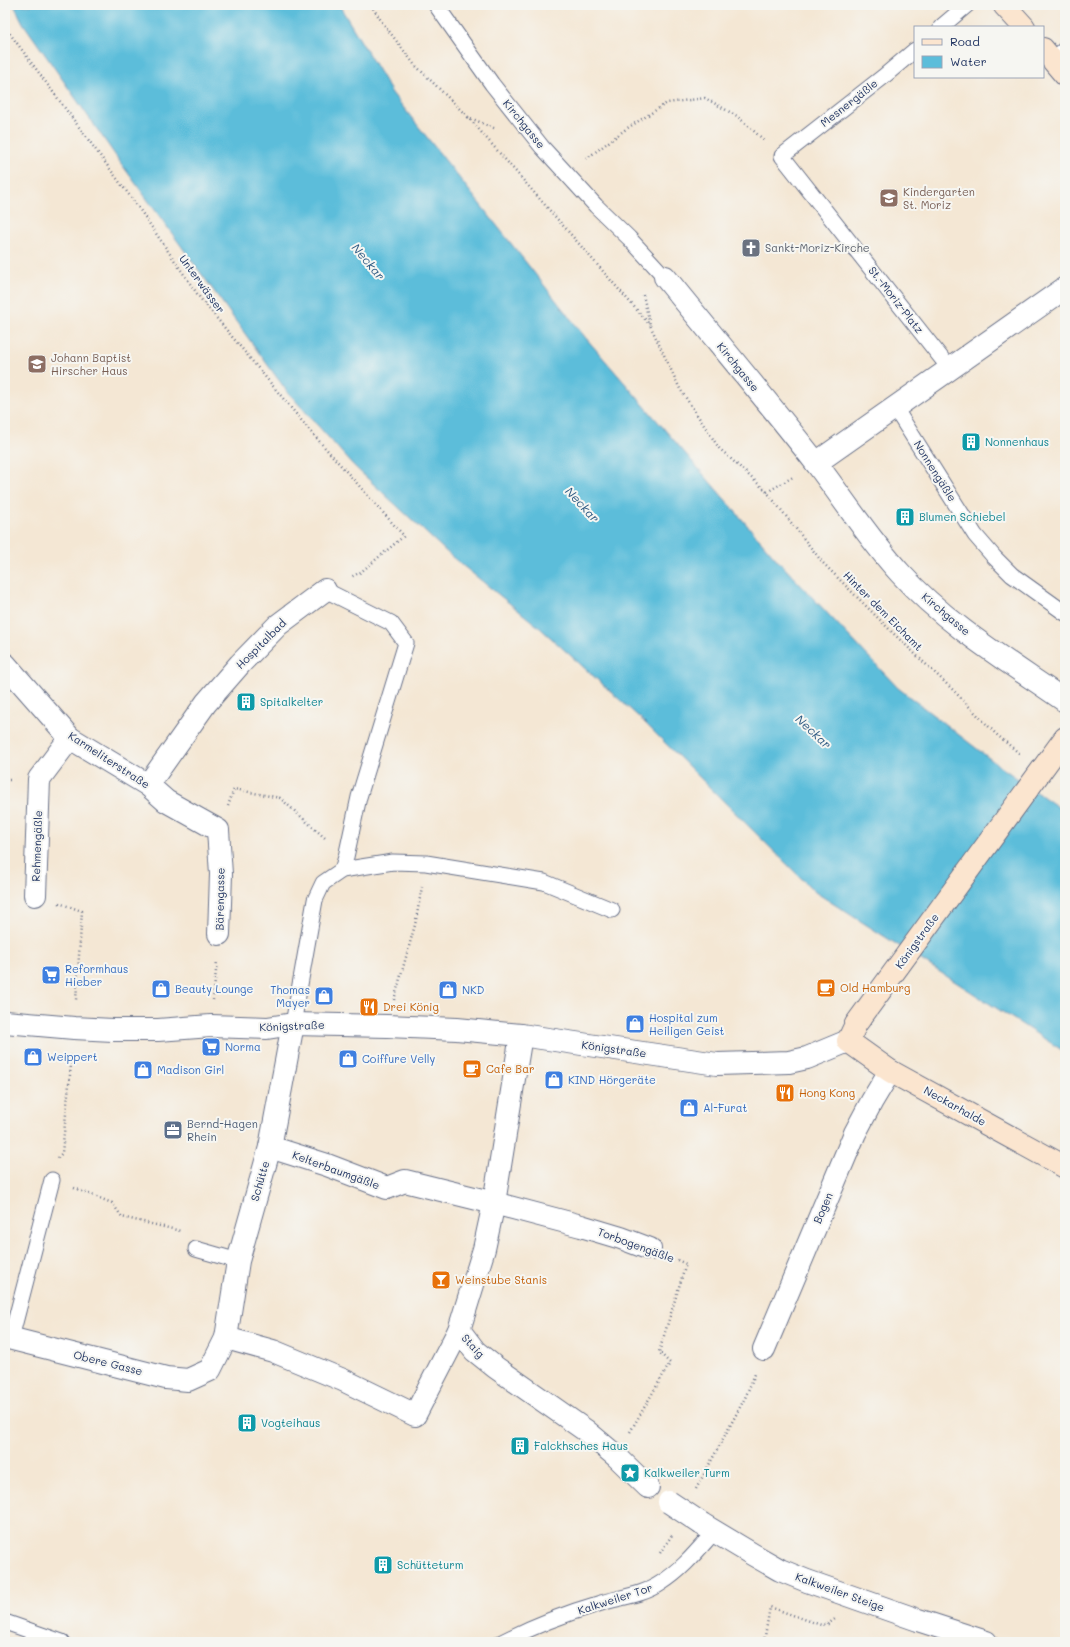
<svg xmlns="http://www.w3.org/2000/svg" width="1070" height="1647" viewBox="0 0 1070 1647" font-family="Mali,sans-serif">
<rect width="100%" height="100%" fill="#f6f6f2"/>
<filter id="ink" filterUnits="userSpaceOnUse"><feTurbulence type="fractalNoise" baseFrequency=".025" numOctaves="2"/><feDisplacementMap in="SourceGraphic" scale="8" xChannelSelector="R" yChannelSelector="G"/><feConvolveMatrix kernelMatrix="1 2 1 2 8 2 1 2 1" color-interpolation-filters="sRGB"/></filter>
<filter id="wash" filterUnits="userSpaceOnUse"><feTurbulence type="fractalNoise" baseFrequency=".012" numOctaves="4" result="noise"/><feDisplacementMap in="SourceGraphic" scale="16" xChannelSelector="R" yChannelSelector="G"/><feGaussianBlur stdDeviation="0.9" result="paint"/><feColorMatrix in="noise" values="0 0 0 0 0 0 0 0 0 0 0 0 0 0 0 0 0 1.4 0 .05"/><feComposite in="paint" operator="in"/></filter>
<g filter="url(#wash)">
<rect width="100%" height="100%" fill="#f4e7d4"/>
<!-- water -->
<polygon fill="#5cbdda" stroke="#3c769c" points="14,5 339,5 392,93 585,337 778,561 898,688 998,765 1065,812 1065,1052 815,892 640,718 540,628 451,556 354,466 286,390 120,162 23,23"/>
</g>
<g filter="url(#ink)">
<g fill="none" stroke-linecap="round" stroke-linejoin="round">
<defs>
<g id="lane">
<polyline points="436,5 492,84 542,147 596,206 629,238 665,277"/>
<polyline points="941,27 967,5"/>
<polyline points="915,50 883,77 782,156 950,369"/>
<polyline points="1053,60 1065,49"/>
<polyline points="895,408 975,535 994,557 1012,575 1065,613"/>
<polyline points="325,590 391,623 406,643 359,797 346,857 342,870"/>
<polyline points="293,1024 315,900 323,883 342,870 393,862 426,863 544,882 612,910"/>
<polyline points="196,1249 238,1261"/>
<polyline points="11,1338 52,1180"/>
<polyline points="5,1622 62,1642"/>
<path d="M502,1642C533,1626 567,1613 601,1603C621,1597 644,1595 661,1583C682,1570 698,1550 714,1532"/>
</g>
<g id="street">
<path d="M665,277C715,339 767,400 816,463C844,500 869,539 900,573C947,625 1009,662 1065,701"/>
<polyline points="816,463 1065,288"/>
<polyline points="5,664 70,738 148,785 166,801 218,830 221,874 219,934"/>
<polyline points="148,785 206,703 240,664 278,625 325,590"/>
<polyline points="35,895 39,779 70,738"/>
<polyline points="5,1022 74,1028 113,1030 158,1030 211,1026 267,1028 293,1024 387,1026 457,1029 521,1035 717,1064 789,1062 807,1058 848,1041"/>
<polyline points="521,1035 494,1203 484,1249 459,1330 475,1351 495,1367 585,1430 616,1456 648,1487"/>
<polyline points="270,1147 327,1165 387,1188 405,1181 494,1203 581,1226 621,1238 650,1249"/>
<polyline points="5,1337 166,1378 188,1380 210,1370 226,1338 238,1261 270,1147 293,1024"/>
<polyline points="226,1338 273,1351 343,1380 415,1415 459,1330"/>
<polyline points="764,1349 855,1133 872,1101 890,1071"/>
<polyline points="702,1524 752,1554 780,1570 807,1581 918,1620 986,1642"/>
</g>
<g id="secondary">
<polyline points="1004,5 1024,27"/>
<polyline points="1043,49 1065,75"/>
<polyline points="1065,738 856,1024 848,1041 890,1071 1065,1167"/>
</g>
</defs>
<!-- lane casing -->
<use href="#lane" stroke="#676f87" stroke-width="17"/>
<!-- street casing -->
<use href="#street" stroke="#676f87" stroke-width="24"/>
<!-- secondary casing -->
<use href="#secondary" stroke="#676f87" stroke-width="24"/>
<!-- path -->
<g stroke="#676f87" stroke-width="2.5" stroke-dasharray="1 3" stroke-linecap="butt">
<polyline points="371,5 382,22 414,64 468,117 496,129"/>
<polyline points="5,27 138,207 200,298 311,432 404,536 361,572 351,577"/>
<polyline points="468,117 650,325"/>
<polyline points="586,159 626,129 667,103 705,98 737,116 765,141"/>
<polyline points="643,295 650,325 680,389 719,448 767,492 823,563 893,633 953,690 996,734 1020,754"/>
<polyline points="767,492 793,477"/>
<polyline points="5,780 12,780"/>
<polyline points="228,806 234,789 280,798 325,838"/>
<polyline points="59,903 82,911 76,1000"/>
<polyline points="213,1000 217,961"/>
<polyline points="394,1000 415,925 422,887"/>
<polyline points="58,1158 62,1153 72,1055"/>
<polyline points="74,1188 112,1203 122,1217 181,1231"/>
<polyline points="630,1432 670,1363 659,1352 686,1264 675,1259"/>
<polyline points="696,1489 745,1398 755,1374"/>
<polyline points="660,1553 672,1535"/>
<polyline points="764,1642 770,1607 821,1625 828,1624 835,1619"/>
</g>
<!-- lane -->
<use href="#lane" stroke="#fff" stroke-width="15"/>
<!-- street -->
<use href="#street" stroke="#fff" stroke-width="22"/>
<!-- secondary -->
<use href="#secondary" stroke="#fbe5cf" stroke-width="22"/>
<defs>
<polyline id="street-bridge" points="669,1502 702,1524"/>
</defs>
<!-- street-bridge casing -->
<use href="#street-bridge" stroke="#676f87" stroke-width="24" stroke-linecap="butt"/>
<!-- street-bridge -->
<use href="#street-bridge" stroke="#fff" stroke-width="22"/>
</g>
</g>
<!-- icons -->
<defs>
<symbol id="school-square" viewBox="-11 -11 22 22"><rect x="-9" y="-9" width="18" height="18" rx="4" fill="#8d6e63" stroke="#f6f6f2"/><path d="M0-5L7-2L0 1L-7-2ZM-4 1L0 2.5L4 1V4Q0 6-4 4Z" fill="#fff"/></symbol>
<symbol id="church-square" viewBox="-11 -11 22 22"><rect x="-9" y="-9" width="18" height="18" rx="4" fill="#6b7280" stroke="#f6f6f2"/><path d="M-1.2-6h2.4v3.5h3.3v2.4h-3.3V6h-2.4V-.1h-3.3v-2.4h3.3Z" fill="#fff"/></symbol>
<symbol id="university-square" viewBox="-11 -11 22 22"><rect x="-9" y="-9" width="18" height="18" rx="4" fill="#8d6e63" stroke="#f6f6f2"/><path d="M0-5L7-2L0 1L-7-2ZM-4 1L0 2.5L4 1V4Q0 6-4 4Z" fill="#fff"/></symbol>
<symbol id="building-square" viewBox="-11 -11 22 22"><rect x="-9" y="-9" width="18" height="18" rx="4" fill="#0f9aa8" stroke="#f6f6f2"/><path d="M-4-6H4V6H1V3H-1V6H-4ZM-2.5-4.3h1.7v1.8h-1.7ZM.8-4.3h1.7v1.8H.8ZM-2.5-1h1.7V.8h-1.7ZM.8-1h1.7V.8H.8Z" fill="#fff"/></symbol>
<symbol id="supermarket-square" viewBox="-11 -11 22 22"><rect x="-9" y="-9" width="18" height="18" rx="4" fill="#3f7fe0" stroke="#f6f6f2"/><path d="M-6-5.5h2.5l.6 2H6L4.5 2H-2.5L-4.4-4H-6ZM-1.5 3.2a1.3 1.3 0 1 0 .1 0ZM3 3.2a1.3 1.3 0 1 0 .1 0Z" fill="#fff"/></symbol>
<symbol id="cafe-square" viewBox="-11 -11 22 22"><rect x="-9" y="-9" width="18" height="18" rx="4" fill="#e8710a" stroke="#f6f6f2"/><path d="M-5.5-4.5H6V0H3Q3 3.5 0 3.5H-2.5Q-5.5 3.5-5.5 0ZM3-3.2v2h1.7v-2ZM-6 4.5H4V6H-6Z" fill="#fff"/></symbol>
<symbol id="shop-square" viewBox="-11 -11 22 22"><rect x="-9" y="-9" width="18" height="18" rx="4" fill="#3f7fe0" stroke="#f6f6f2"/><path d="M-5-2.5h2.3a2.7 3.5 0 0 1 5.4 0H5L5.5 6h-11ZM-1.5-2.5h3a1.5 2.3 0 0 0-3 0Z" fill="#fff"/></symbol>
<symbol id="restaurant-square" viewBox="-11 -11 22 22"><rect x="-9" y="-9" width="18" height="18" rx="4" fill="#e8710a" stroke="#f6f6f2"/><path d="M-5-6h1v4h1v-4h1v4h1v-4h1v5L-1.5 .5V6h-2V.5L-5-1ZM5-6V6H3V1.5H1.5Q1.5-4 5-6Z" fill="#fff"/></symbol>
<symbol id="office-square" viewBox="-11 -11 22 22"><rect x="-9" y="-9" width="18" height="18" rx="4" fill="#5c6f8a" stroke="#f6f6f2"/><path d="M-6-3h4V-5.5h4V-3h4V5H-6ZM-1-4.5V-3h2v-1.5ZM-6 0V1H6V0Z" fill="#fff"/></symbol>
<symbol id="bar-square" viewBox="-11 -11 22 22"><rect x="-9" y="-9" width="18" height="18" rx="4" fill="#e8710a" stroke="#f6f6f2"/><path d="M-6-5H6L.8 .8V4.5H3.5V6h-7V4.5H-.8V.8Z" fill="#fff"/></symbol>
<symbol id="sight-square" viewBox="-11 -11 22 22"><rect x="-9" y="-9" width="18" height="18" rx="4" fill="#0f9aa8" stroke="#f6f6f2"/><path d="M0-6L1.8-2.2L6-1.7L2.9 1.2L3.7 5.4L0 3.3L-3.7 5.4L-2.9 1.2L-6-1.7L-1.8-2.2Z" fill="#fff"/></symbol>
</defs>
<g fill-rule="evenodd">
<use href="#school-square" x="878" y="187" width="22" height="22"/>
<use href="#church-square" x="740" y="237" width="22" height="22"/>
<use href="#university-square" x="26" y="353" width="22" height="22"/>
<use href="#building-square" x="960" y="431" width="22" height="22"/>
<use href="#building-square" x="894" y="506" width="22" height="22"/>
<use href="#building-square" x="235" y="691" width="22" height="22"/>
<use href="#supermarket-square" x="40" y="964" width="22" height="22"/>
<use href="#cafe-square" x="815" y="977" width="22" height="22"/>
<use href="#shop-square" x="150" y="978" width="22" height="22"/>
<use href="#shop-square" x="437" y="979" width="22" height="22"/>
<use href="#shop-square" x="313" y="985" width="22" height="22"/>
<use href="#restaurant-square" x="358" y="996" width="22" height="22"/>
<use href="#shop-square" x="624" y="1013" width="22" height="22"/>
<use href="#supermarket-square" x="200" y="1036" width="22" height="22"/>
<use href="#shop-square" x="22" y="1046" width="22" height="22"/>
<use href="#shop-square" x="337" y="1048" width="22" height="22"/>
<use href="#cafe-square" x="461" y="1058" width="22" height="22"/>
<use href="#shop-square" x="132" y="1059" width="22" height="22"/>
<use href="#shop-square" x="543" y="1069" width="22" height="22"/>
<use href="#restaurant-square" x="774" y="1082" width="22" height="22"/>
<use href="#shop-square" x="678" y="1097" width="22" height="22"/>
<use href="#office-square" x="162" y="1119" width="22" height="22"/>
<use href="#bar-square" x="430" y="1269" width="22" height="22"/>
<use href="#building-square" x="236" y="1412" width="22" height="22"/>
<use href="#building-square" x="509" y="1435" width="22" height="22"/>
<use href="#sight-square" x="619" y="1462" width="22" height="22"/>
<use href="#building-square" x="372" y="1554" width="22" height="22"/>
</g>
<g text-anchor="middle" stroke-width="4" stroke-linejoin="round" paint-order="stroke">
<!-- street labels -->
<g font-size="11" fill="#1b2f5e" stroke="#f6f6f2">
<text transform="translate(849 103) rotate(-38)" y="4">Mesnergäßle</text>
<text transform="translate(524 124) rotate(51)" y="4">Kirchgasse</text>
<text transform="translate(202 284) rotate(54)" y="4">Unterwässer</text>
<text transform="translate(896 300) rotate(52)" y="4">St.-Moriz-Platz</text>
<text transform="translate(738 367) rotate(51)" y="4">Kirchgasse</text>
<text transform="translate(935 471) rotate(58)" y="4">Nonnengäßle</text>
<text transform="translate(883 611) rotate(45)" y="4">Hinter dem Eichamt</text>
<text transform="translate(946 614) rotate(40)" y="4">Kirchgasse</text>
<text transform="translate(261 644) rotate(-45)" y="4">Hospitalbad</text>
<text transform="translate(109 760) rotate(33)" y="4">Karmeliterstraße</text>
<text transform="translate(37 846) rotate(-88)" y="4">Rehmengäßle</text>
<text transform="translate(220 899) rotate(-89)" y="4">Bärengasse</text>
<text transform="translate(917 941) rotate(-54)" y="4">Königstraße</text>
<text transform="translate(292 1026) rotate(-2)" y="4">Königstraße</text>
<text transform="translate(614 1049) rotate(8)" y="4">Königstraße</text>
<text transform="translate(955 1106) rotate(29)" y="4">Neckarhalde</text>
<text transform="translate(336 1170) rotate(20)" y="4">Kelterbaumgäßle</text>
<text transform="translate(260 1181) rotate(-74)" y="4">Schütte</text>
<text transform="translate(823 1208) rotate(-67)" y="4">Bogen</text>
<text transform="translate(636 1245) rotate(20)" y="4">Torbogengäßle</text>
<text transform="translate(473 1346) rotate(48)" y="4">Staig</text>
<text transform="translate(108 1363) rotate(14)" y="4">Obere Gasse</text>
<text transform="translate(840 1592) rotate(20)" y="4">Kalkweiler Steige</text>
<text transform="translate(615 1599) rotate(-18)" y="4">Kalkweiler Tor</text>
</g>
<!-- education labels -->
<g font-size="11" fill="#785e54" stroke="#f6f6f2" text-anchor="start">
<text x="903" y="196">Kindergarten<tspan x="903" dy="13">St. Moriz</tspan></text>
<text x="51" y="362">Johann Baptist<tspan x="51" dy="13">Hirscher Haus</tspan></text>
</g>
<!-- worship labels -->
<g font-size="11" fill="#5b616d" stroke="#f6f6f2" text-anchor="start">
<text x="765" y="252">Sankt-Moriz-Kirche</text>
</g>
<!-- culture labels -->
<g font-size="11" fill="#0d838f" stroke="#f6f6f2" text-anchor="start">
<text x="985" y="446">Nonnenhaus</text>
<text x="919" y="521">Blumen Schiebel</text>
<text x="260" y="706">Spitalkelter</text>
<text x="261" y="1427">Vogteihaus</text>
<text x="534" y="1450">Falckhsches Haus</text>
<text x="644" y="1477">Kalkweiler Turm</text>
<text x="397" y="1569">Schütteturm</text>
</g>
<!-- shop labels -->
<g font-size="11" fill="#366cbe" stroke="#f6f6f2" text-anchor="start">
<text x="65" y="973">Reformhaus<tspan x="65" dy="13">Hieber</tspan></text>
<text x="175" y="993">Beauty Lounge</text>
<text x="310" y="994" text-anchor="end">Thomas<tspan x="310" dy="13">Mayer</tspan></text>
<text x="462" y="994">NKD</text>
<text x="649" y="1022">Hospital zum<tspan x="649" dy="13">Heiligen Geist</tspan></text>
<text x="225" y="1051">Norma</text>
<text x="47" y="1061">Weippert</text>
<text x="362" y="1063">Coiffure Velly</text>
<text x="157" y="1074">Madison Girl</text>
<text x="568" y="1084">KIND Hörgeräte</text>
<text x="703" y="1112">Al-Furat</text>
</g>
<!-- food labels -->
<g font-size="11" fill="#c56008" stroke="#f6f6f2" text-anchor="start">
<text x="840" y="992">Old Hamburg</text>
<text x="383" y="1011">Drei König</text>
<text x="486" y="1073">Cafe Bar</text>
<text x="799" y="1097">Hong Kong</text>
<text x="455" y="1284">Weinstube Stanis</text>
</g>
<!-- service labels -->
<g font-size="11" fill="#4e5e75" stroke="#f6f6f2" text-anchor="start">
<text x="187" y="1128">Bernd-Hagen<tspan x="187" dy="13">Rhein</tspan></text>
</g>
<!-- water labels -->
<g font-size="12" font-style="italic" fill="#2e5a83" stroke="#f6f6f2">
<text transform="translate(368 262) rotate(50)" y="4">Neckar</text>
<text transform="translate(582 505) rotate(47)" y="4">Neckar</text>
<text transform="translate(813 732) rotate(43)" y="4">Neckar</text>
</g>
</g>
<!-- margin -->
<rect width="1070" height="1647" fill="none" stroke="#f6f6f2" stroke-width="20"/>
<!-- legend -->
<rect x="914" y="26" width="130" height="52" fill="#f6f6f2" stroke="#9ea6b7"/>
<rect x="922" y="39" width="20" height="6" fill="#fbe5cf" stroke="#9ea6b7"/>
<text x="950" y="46" font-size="12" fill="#1b2f5e">Road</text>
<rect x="922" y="56" width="20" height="12" fill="#5cbdda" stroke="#9ea6b7"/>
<text x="950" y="66" font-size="12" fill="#1b2f5e">Water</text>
</svg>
